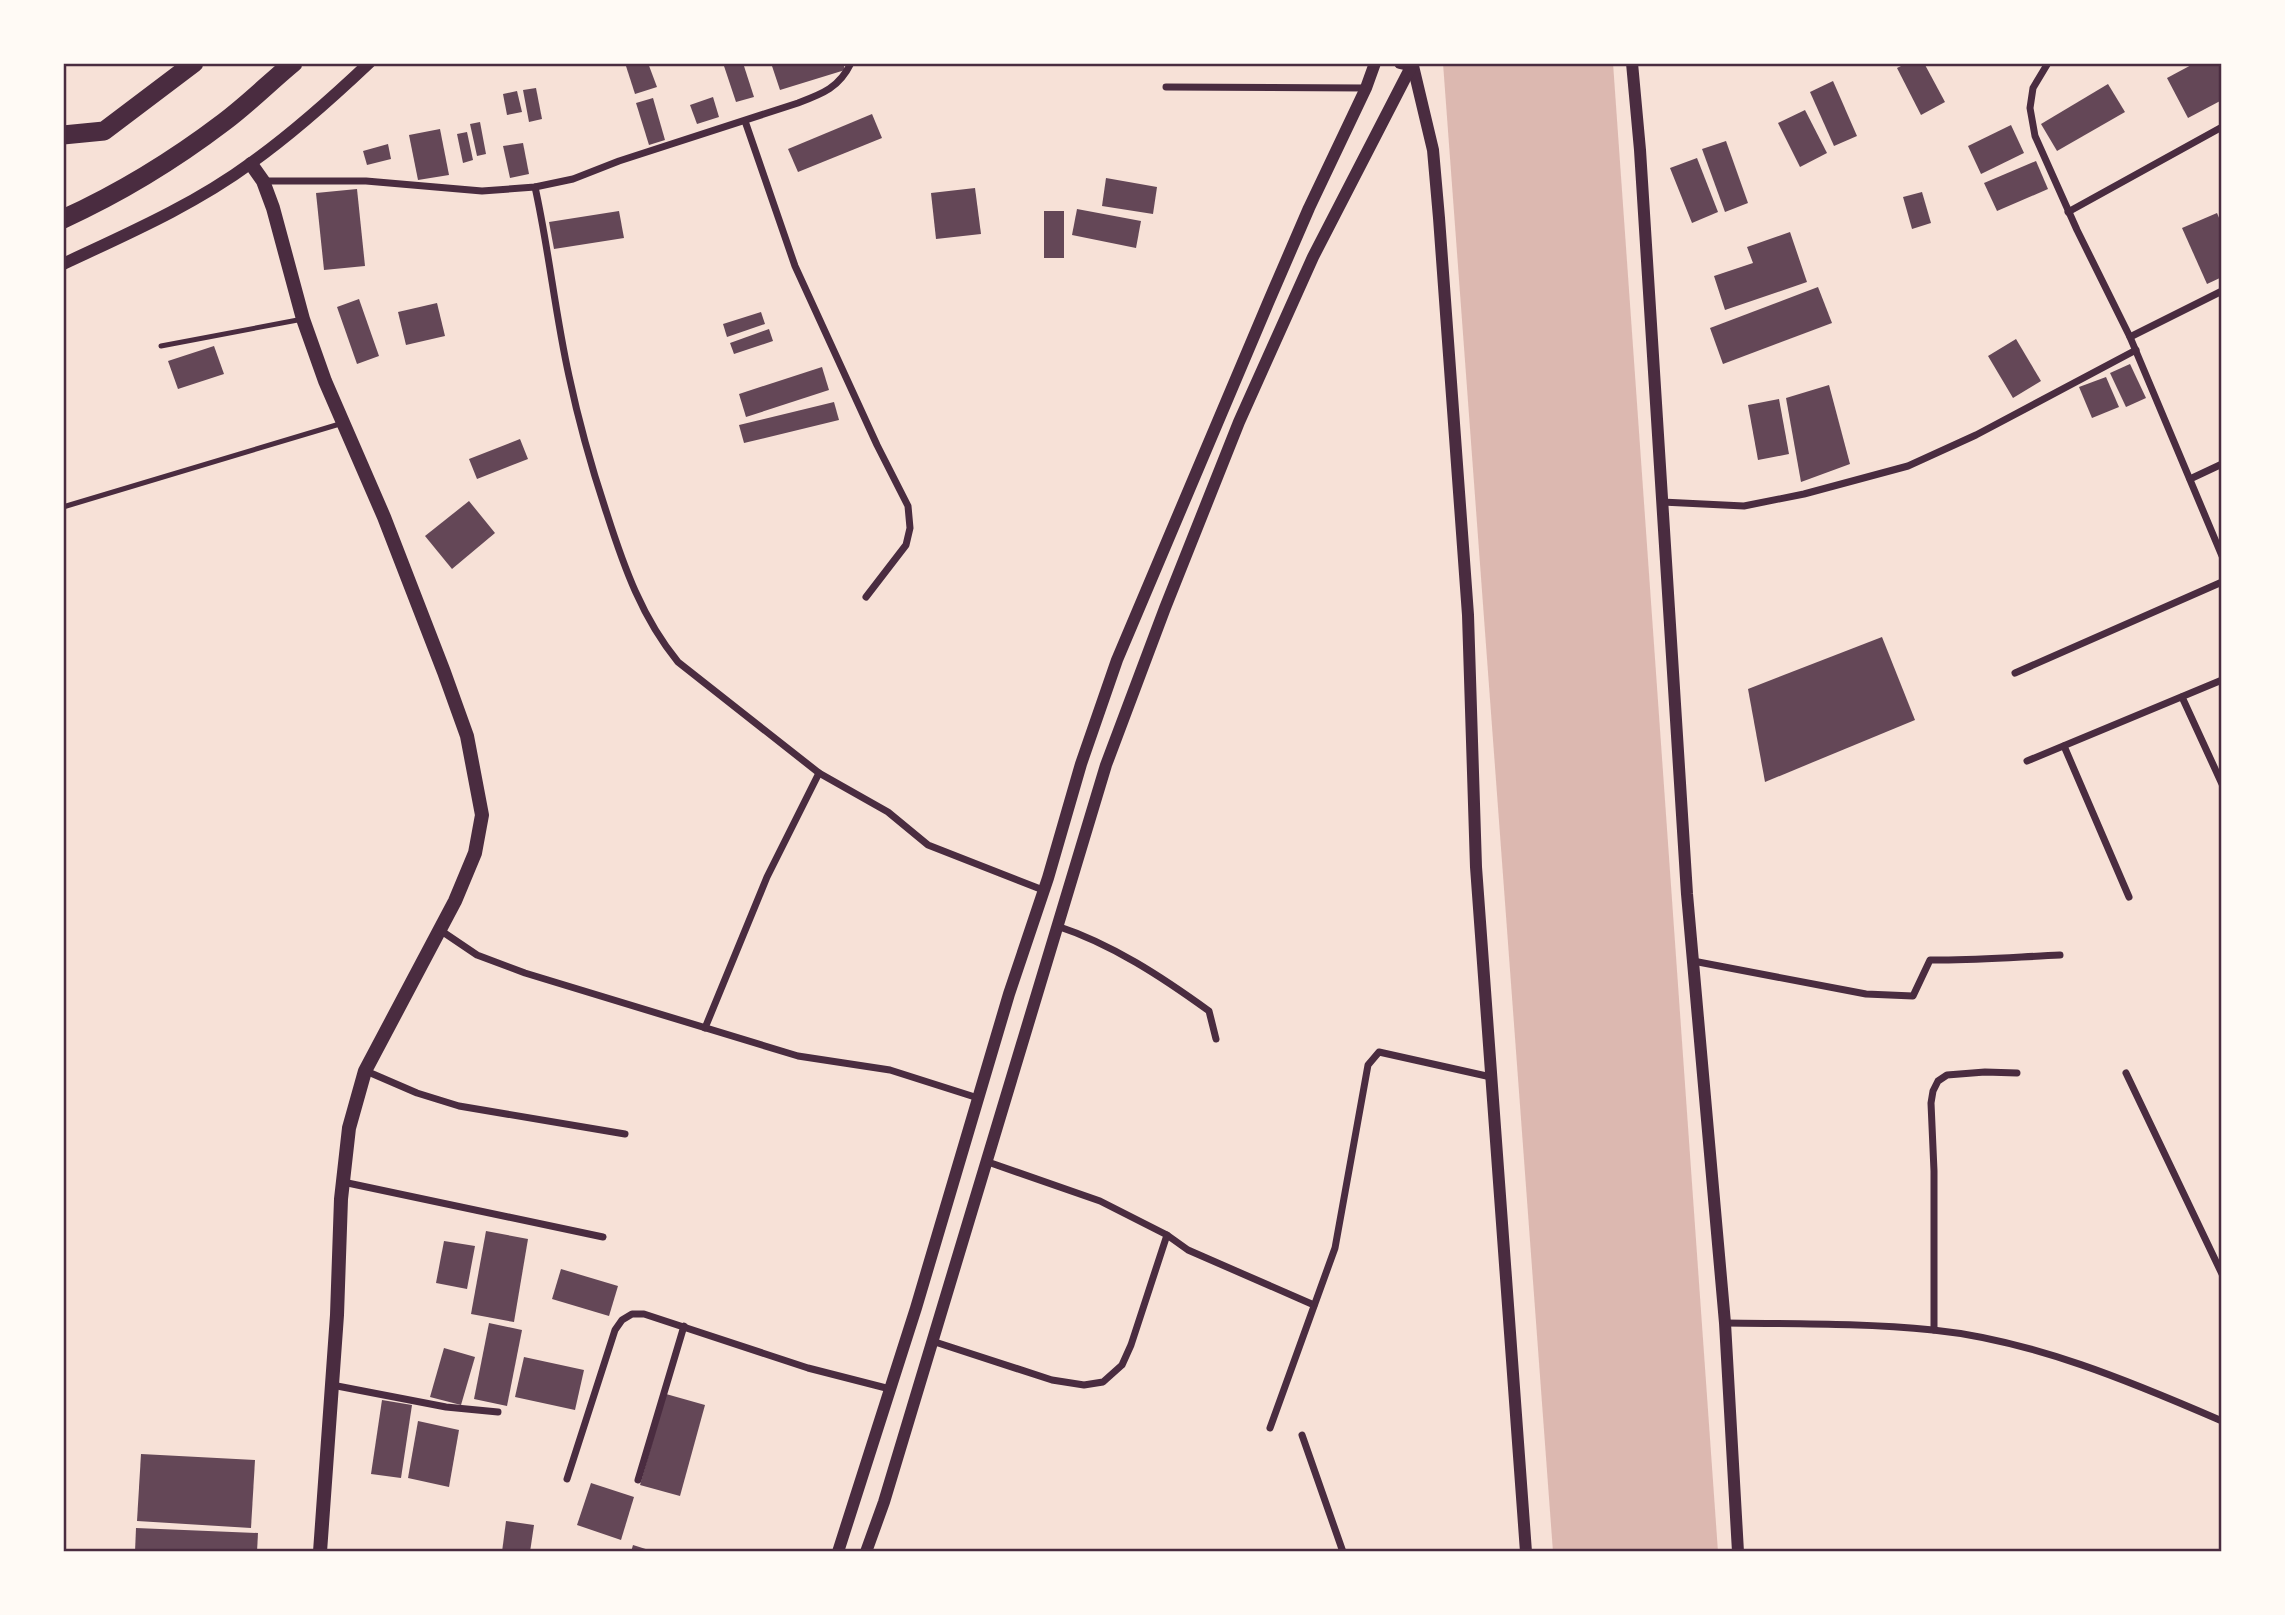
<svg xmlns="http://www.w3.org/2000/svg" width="2285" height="1615" viewBox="0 0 2285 1615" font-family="'Golos Text',sans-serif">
<rect width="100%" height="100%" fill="#f7e1d7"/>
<!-- water -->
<polygon fill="#dcb8b0" points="1443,63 1613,63 1718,1552 1553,1552"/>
<!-- building -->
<g fill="#644757">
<polygon points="625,63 648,63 657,87 635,94"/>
<polygon points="723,63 743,63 754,97 736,102"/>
<polygon points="771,63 843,63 845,70 780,90"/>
<polygon points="1907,63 1924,63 1945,102 1921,115 1897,68"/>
<polygon points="2195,63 2222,63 2222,100 2188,118 2167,78"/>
<polygon points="1833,81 1857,136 1834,146 1810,92"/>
<polygon points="2108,84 2125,112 2057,151 2041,124"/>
<polygon points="536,88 542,119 529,122 523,90"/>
<polygon points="517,91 522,112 507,115 503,94"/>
<polygon points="713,97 719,117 697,124 690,105"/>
<polygon points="653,98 665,140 649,145 636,103"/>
<polygon points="1805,110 1827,153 1800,167 1778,123"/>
<polygon points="872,114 882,138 798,172 788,149"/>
<polygon points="480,122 486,154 477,156 470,124"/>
<polygon points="2011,125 2024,153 1981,174 1968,146"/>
<polygon points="440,129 449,175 418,180 409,135"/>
<polygon points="467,132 473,160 463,163 457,134"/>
<polygon points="1726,141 1748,203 1725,212 1702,149"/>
<polygon points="523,143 529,174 510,178 503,146"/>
<polygon points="388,144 391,159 367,165 363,151"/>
<polygon points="1697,158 1718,212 1692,223 1670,168"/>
<polygon points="2036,161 2048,189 1997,211 1984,183"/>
<polygon points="1106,178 1157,187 1153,214 1102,206"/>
<polygon points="975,188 981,234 936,239 931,193"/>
<polygon points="357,189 365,266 324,270 316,193"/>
<polygon points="1922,192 1931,223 1912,229 1903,197"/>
<polygon points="1077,209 1141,221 1136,248 1072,235"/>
<polygon points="619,211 624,238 554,249 549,222"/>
<rect x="1044" y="211" width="20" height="47"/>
<polygon points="2217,213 2222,225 2222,277 2207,284 2182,228"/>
<polygon points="1790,232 1807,282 1725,310 1714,276 1753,263 1747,247"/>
<polygon points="1818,287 1832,323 1723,364 1710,328"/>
<polygon points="359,299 379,356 357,364 337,307"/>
<polygon points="437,303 445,336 406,345 398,312"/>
<polygon points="761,312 765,324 727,337 723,324"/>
<polygon points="769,329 773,341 734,354 730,343"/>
<polygon points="2016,339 2041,381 2013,398 1988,356"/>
<polygon points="214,346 224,374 178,389 168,361"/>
<polygon points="2130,364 2146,398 2126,407 2110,373"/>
<polygon points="822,367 829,390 746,417 739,394"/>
<polygon points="2106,377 2119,407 2092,418 2079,387"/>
<polygon points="1829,385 1850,464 1801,482 1786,398"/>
<polygon points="1779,399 1789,454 1758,460 1748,405"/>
<polygon points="834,402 839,420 744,443 739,425"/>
<polygon points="520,439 528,459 477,479 469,459"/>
<polygon points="469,501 495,533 452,569 425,536"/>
<polygon points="1882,637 1915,720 1765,782 1748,689"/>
<polygon points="486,1231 528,1239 514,1322 471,1314"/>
<polygon points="444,1241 475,1246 467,1289 436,1283"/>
<polygon points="561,1269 618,1286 609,1316 552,1299"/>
<polygon points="489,1323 522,1330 507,1406 474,1399"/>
<polygon points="444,1348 475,1357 461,1405 430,1397"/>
<polygon points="524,1357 584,1370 575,1410 515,1397"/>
<polygon points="666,1394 705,1405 680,1496 640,1485"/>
<polygon points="382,1400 412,1405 401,1478 371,1474"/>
<polygon points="418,1421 459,1430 449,1487 408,1478"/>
<polygon points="141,1454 255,1460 251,1528 137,1521"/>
<polygon points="591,1483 634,1497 621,1540 577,1525"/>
<polygon points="506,1521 534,1525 530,1552 502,1552"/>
<polygon points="136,1528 258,1533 257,1552 135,1552"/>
<polygon points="633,1545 652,1551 652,1552 631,1552"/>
</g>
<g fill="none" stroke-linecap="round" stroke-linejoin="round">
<!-- service -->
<g stroke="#4a2c40" stroke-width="5">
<polyline points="161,346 303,319"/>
<polyline points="63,507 343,423"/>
</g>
<!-- minor -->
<g stroke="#4a2c40" stroke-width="7">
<polyline points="2048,63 2033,88 2030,108 2035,136 2077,230 2130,337 2222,556"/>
<polyline points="1166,87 1366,88"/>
<polyline points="745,121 795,266 877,445 908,506 910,528 906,545 866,597"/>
<path d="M263,181H366L482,191L535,187L573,179L619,161L798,103C822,94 839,88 851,63"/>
<path d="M535,187C549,250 555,313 569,376C579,423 592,469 607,514C624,567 642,618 678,662L819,773L888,812L928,845L1043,890"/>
<polyline points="2068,212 2222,127"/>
<polyline points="2130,337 2222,291"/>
<polyline points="2190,479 2222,464"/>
<polyline points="1662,502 1744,506 1804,494 1908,466 1976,435 2136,350"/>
<polyline points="2015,673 2222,582"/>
<polyline points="2182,697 2222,784"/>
<polyline points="2064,746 2129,897"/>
<polyline points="2027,761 2222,680"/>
<path d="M1057,926C1112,944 1162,977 1209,1011L1216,1039"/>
<polyline points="440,930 477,955 525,973 798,1056 890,1070 978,1098"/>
<path d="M1693,961L1866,994L1913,996L1930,960C1973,961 2016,957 2060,955"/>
<polyline points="705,1028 767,877 819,773"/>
<polyline points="366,1071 417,1093 459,1106 625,1134"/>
<polyline points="2126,1073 2222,1274"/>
<polyline points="988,1162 1100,1201 1167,1235 1188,1250 1314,1305"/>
<polyline points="343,1182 603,1237"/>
<path d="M1725,1323C1794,1324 1864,1323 1933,1330C2032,1340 2132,1382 2222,1421"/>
<polyline points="1934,1330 1934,1171 1931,1103 1933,1091 1938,1081 1947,1075 1985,1072 2017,1073"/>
<polyline points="932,1341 1052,1380 1084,1385 1103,1382 1122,1365 1131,1345 1167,1235"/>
<polyline points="332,1385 446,1407 498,1412"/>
<polyline points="1270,1428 1335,1248 1368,1065 1379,1052 1491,1077"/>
<polyline points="1302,1435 1343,1552"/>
<polyline points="567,1479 615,1330 622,1320 632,1314 644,1314 808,1368 890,1389"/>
<polyline points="638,1480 684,1326"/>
</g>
<!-- tertiary -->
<g stroke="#4a2c40" stroke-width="12">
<polyline points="1400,63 1413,66 1433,150 1439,218 1468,615 1476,867 1526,1552"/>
<polyline points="1632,63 1640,150 1687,894 1725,1323 1738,1552"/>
<path d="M63,264C127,234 194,205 251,163C293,133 332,98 369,63"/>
<polyline points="838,1552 916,1308 1009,994 1048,878 1081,764 1117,660 1268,303 1309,208 1366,88 1375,63"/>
<polyline points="866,1552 884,1502 1106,765 1165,608 1239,422 1313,257 1413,63"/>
</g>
<!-- secondary -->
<polyline stroke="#4a2c40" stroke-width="14" points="251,164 263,181 273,208 303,319 325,381 384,517 444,672 467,736 482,815 475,853 455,901 365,1071 349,1128 341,1199 337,1315 320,1552"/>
<!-- trunk -->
<g stroke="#4a2c40" stroke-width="19">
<polyline points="63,135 104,131 194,63"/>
<path d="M63,219C120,193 174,160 224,122C248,104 270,82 293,63"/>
</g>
</g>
<!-- border -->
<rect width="2285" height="1615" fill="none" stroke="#fffaf5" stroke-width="130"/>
<rect x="65" y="65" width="2155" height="1485" fill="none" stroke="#4a2c40" stroke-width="2.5"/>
</svg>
